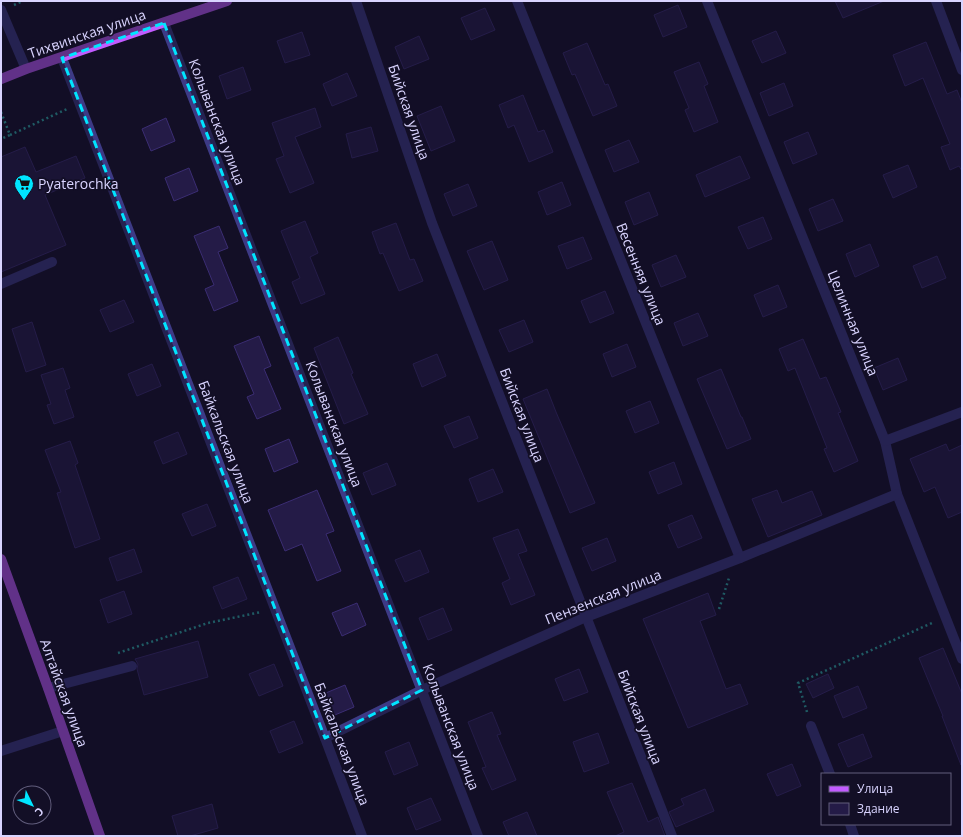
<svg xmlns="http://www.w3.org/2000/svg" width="963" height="837" viewBox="0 0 963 837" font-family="'Open Sans',sans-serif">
<rect width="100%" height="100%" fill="#130f26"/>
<!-- building -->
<g fill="#241b47" stroke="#3b2d73">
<polygon points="835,1 884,1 843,18"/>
<polygon points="678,5 687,27 663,37 654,15"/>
<polygon points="485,8 495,30 471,40 461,18"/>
<polygon points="776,31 786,53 762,63 752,41"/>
<polygon points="302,32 310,55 285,63 277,41"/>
<polygon points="419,36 429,59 404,69 395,47"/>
<polygon points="926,42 947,94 957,90 962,103 962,171 959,166 950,170 941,147 950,144 923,78 905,86 893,55"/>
<polygon points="587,43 605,85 608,84 617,106 593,116 575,74 572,75 563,53"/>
<polygon points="699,62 708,84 704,86 718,122 694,132 685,110 689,108 674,72"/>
<polygon points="243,67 251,90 227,99 219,76"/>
<polygon points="347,73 357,96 332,106 323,84"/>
<polygon points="784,83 793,106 769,116 760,93"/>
<polygon points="523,95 538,132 544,130 553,152 529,162 514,125 508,128 499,105"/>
<polygon points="441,106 455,141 431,151 417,116"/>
<polygon points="315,108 321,127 295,137 314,183 290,193 276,159 284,156 272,123"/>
<polygon points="166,118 175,141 151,151 142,129"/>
<polygon points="371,127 378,151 352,158 346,134"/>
<polygon points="808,132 817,154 793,164 784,142"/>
<polygon points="629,140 639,162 614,172 605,150"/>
<polygon points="25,147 36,172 76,156 85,178 45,195 66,245 1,272 1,157"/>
<polygon points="740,156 750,178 705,197 696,175"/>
<polygon points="908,165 917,187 893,198 883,175"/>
<polygon points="189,168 198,191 174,201 165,178"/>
<polygon points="562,182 571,205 547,215 538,192"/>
<polygon points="468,184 477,206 453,216 444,194"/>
<polygon points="649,192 658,215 634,225 625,202"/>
<polygon points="833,199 843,221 818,231 809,209"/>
<polygon points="763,217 772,239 748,249 738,227"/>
<polygon points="305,221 318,253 310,257 325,294 301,304 292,282 300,278 281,231"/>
<polygon points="396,223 410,260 414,259 423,281 399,291 383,253 380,254 372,232"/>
<polygon points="219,226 228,248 218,252 238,301 214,311 205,289 214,285 194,236"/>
<polygon points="583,237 592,259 567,269 558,246"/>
<polygon points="492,241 508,280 484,290 467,251"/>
<polygon points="870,244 879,266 855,277 846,254"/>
<polygon points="676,255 686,277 661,287 652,265"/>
<polygon points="937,256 946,278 922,288 913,266"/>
<polygon points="778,285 787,307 763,317 754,295"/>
<polygon points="605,291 614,313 590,323 581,301"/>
<polygon points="124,300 134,322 110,332 100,310"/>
<polygon points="698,313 708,336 683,346 674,323"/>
<polygon points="524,320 533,342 509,352 499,330"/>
<polygon points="32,322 46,365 26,372 12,329"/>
<polygon points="259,336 271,366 264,369 281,409 257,419 247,397 254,394 234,346"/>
<polygon points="338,337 353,373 351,374 368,414 344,424 314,348"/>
<polygon points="803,339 820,379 826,377 841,412 838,413 858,461 834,472 824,449 827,448 795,368 788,371 779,349"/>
<polygon points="627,344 636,367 612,377 603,354"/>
<polygon points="437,354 446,376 422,387 413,364"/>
<polygon points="898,358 907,380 883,390 874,368"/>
<polygon points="152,364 161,386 137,396 128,374"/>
<polygon points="63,368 70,388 65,390 74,417 54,424 47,405 51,404 41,375"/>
<polygon points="721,369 741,417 742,417 751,439 727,449 697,379"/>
<polygon points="547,389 556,412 595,503 570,513 523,399"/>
<polygon points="650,401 659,423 635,433 626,411"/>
<polygon points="469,416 478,438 454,448 444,426"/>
<polygon points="178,432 187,454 163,464 154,442"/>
<polygon points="289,439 298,462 274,472 265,449"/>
<polygon points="70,441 78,463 75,465 100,539 75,548 57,493 61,492 45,450"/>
<polygon points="946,444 949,451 962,445 962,512 948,518 935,487 924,492 910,459"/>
<polygon points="674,462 682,484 658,494 649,472"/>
<polygon points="387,463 396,485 372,495 363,473"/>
<polygon points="493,469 503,492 478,502 469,479"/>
<polygon points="317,490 334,531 326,534 341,571 317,581 302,544 285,551 268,510"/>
<polygon points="777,490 782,503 812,491 822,515 768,537 752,499"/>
<polygon points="207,504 216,526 192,536 182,514"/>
<polygon points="692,515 702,538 678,548 668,525"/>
<polygon points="518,529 527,551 518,554 535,595 511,605 502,583 510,579 493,538"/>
<polygon points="607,538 616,561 592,571 582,548"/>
<polygon points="134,549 142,572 117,581 109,558"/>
<polygon points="420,550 429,572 405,582 395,560"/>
<polygon points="238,577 247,599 222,609 213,587"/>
<polygon points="124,591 132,614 108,623 100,600"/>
<polygon points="708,593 716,615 700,621 726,689 740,684 748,704 688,728 643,619"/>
<polygon points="357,603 366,625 342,636 332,613"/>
<polygon points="443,608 452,630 428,640 419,618"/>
<polygon points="198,641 208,677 144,695 137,669 138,664 135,659"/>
<polygon points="943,648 962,694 961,765 942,716 943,716 919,658"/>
<polygon points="274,664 283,686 259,696 249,674"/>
<polygon points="579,669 588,692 564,701 555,679"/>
<polygon points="828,674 834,688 813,698 806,684"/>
<polygon points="345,685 354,707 330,717 321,695"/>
<polygon points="858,686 867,708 843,718 834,696"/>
<polygon points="492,712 501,734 497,735 516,780 492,790 482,768 486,767 468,722"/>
<polygon points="294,721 303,743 279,753 270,731"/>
<polygon points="598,733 609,763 584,772 573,742"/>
<polygon points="863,734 872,757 848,767 838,744"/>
<polygon points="409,742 418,765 394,775 385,752"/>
<polygon points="792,764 801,786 777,796 767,774"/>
<polygon points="632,783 648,822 658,817 665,836 615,836 624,832 607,792"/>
<polygon points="705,789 714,811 676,827 669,812 684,805 681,799"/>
<polygon points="431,798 441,820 416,830 407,808"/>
<polygon points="212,804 218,828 190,836 178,836 172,816"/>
<polygon points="527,812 537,836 509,836 503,822"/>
</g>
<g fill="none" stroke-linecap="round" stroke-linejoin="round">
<!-- path -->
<g stroke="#2fb8b0" stroke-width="2.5" stroke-dasharray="2 3" stroke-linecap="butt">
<polyline points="14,5 23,1"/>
<polyline points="1,112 10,135 1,139"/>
<polyline points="10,135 67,109"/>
<polyline points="719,609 729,578"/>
<polyline points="118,653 208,623 261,612"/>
<polyline points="807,712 798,683 932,623"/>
</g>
<!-- minor -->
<g stroke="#3d3a85" stroke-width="10">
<polyline points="356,1 432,223 672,836"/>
<polyline points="517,1 740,558"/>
<polyline points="707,1 885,441 897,494 962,659"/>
<polyline points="936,1 962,70"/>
<polyline points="1,10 26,69"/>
<polyline points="164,23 478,836"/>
<polyline points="62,58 325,738 362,836"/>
<polyline points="1,284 52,262"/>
<polyline points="885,441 962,412"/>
<polyline points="48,688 132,666"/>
<polyline points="811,726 830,774"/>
<polyline points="325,738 422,690 586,617 740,558 897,494"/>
<polyline points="1,751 63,731"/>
<polyline points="850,824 854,836"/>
</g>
<!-- major -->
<g stroke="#c25bff" stroke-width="10">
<polyline points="1,79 26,69 227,1"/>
<polyline points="1,559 48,688 100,836"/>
</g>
</g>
<!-- marked area -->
<path d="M0 0H963V837H0ZM164,23L422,690L325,738L62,58Z" fill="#130f26" fill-opacity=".55" fill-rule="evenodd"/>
<path fill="none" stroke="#00e5ff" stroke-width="3" stroke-dasharray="8 5" stroke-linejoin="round" d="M164,23L422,690L325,738L62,58Z"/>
<!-- icons -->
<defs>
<symbol id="supermarket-pin" viewBox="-11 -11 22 30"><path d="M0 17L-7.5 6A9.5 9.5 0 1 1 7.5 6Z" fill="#00e5ff" stroke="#130f26"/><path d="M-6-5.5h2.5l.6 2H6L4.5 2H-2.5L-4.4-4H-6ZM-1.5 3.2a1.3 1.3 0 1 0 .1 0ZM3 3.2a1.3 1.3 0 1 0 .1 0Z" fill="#111"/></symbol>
</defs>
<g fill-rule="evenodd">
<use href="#supermarket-pin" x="13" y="173" width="22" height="30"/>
</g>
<g text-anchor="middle" stroke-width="3.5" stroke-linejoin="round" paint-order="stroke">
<!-- street labels -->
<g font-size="14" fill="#d9d4ff" stroke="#130f26">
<text transform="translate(87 34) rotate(-19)" y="5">Тихвинская улица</text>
<text transform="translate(409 112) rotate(71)" y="5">Бийская улица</text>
<text transform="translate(217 122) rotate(69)" y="5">Колыванская улица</text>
<text transform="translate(641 274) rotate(68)" y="5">Весенняя улица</text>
<text transform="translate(853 323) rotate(68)" y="5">Целинная улица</text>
<text transform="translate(522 415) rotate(69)" y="5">Бийская улица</text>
<text transform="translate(334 424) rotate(69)" y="5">Колыванская улица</text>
<text transform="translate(226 442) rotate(69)" y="5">Байкальская улица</text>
<text transform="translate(603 597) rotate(-22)" y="5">Пензенская улица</text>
<text transform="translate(64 693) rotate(70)" y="5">Алтайская улица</text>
<text transform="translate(640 717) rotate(69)" y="5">Бийская улица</text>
<text transform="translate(451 727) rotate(69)" y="5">Колыванская улица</text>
<text transform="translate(342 744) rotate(69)" y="5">Байкальская улица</text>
</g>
<!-- poi labels -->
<g font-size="14" fill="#d9d4ff" stroke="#130f26" text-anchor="start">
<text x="38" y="189">Pyaterochka</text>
</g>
</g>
<!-- border -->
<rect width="963" height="837" fill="none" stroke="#d9d4ff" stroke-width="4"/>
<!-- legend -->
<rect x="821" y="773" width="130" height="52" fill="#130f26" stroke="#625e7d"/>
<rect x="829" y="786" width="20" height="6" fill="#c25bff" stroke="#625e7d"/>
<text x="857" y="793" font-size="12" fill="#d9d4ff">Улица</text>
<rect x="829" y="803" width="20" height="12" fill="#241b47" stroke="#625e7d"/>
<text x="857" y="813" font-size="12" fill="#d9d4ff">Здание</text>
<!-- north arrow -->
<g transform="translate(32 805) rotate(133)"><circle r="19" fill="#130f26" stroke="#625e7d"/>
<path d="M0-3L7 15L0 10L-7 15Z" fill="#00e5ff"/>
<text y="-6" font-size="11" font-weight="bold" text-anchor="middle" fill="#d9d4ff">С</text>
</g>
</svg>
